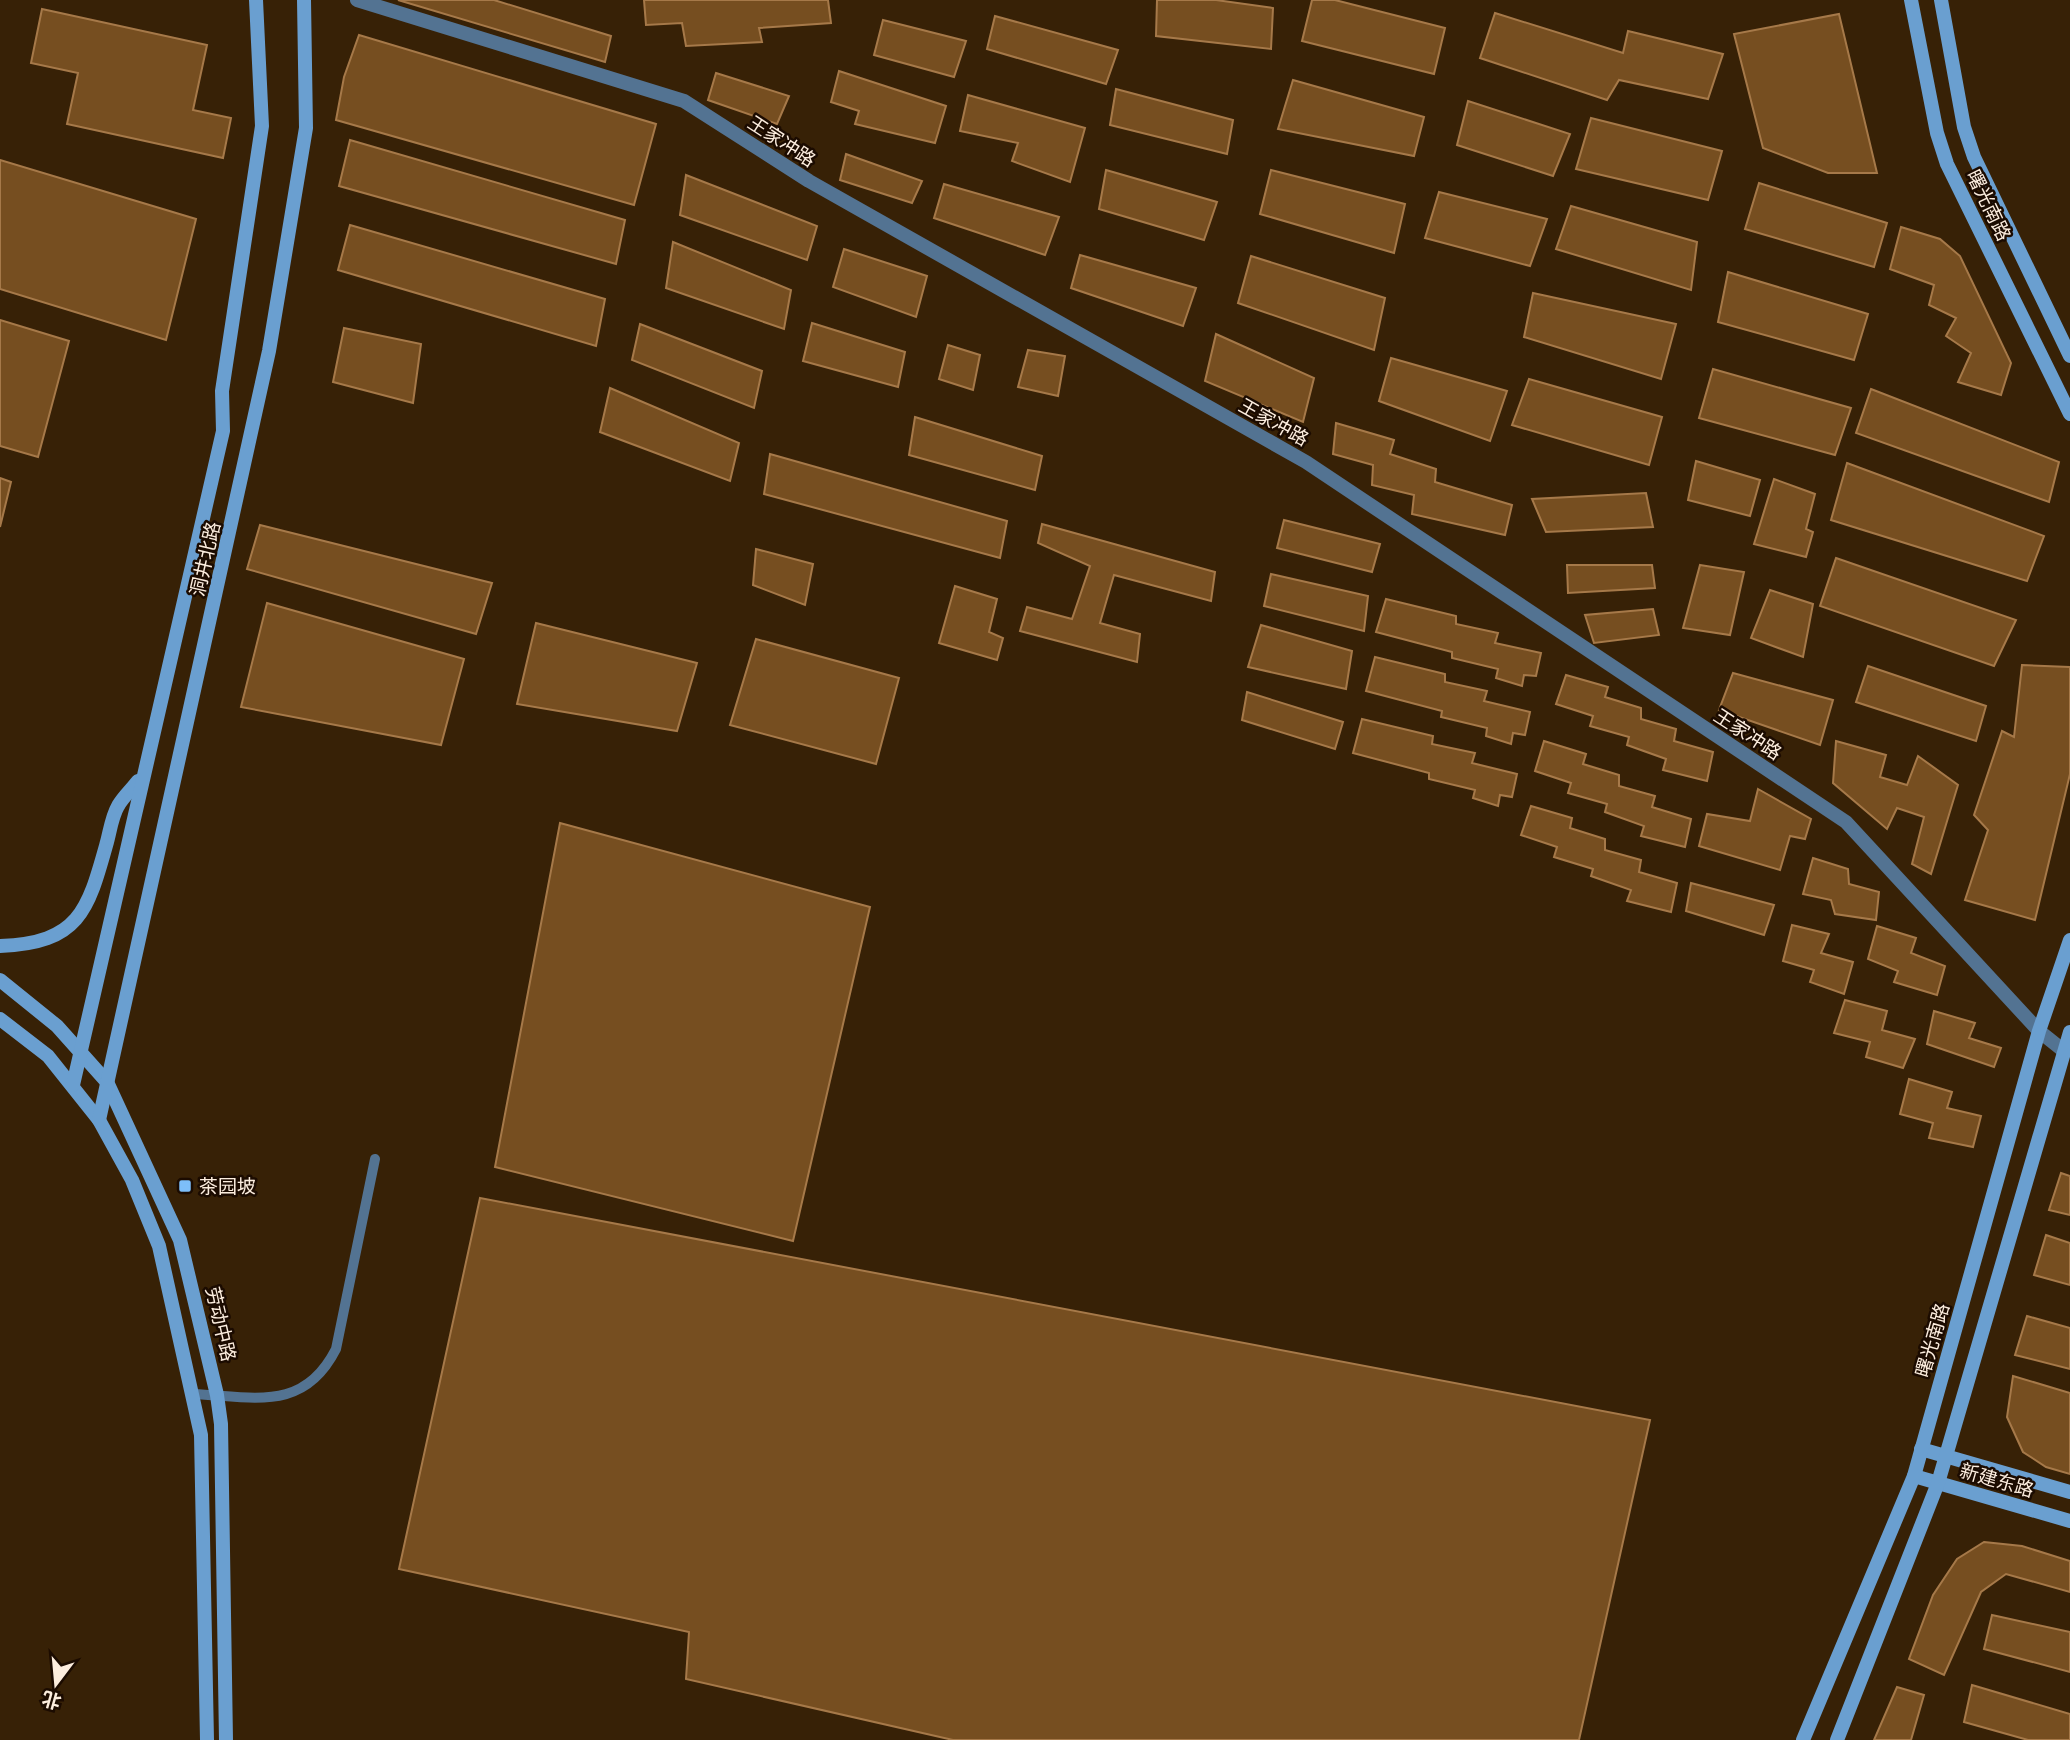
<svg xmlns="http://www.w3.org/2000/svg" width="2070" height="1740" viewBox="0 0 2070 1740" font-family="Inter,'Noto Sans SC',sans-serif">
<rect width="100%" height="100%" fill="#372106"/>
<!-- building -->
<g fill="#764e20" stroke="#a67949" stroke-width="2">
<polygon points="398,0 494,0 611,36 605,62"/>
<polygon points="644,0 828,0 831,23 759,28 762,42 686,46 682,23 646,25"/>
<polygon points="1157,0 1216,0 1273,8 1271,49 1156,36"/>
<polygon points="1312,0 1335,0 1445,28 1434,74 1302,41"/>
<polygon points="42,9 207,45 193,110 231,118 223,158 67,124 78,73 31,63"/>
<polygon points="1495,13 1623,53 1628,31 1723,54 1708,99 1619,80 1607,100 1480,58"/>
<polygon points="1839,14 1877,173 1828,173 1763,148 1734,34"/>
<polygon points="995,16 1118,50 1106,84 987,49"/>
<polygon points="883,20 966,41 954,77 874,55"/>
<polygon points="359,35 656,124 634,205 336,120 344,77"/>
<polygon points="839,71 946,106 935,143 855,124 859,111 831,102"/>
<polygon points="716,73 789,96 777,124 708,100"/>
<polygon points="1293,80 1424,117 1414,156 1278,129"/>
<polygon points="1116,89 1233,120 1227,154 1110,125"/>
<polygon points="968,95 1085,128 1070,182 1012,161 1018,143 960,131"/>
<polygon points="1468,101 1570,134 1553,176 1457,145"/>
<polygon points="1591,118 1722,151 1708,200 1576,169"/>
<polygon points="350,140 625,220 616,264 339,186"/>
<polygon points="846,154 922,181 912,203 840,180"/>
<polygon points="0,160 196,219 166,340 0,289"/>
<polygon points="1106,170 1217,202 1204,240 1099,209"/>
<polygon points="1271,170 1405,204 1394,253 1260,214"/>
<polygon points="686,175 817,226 807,260 680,215"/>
<polygon points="1759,183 1887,223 1874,267 1745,229"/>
<polygon points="944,184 1059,217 1045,255 934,218"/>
<polygon points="1439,192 1547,219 1530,266 1425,238"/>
<polygon points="1571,206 1697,242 1691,290 1556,249"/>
<polygon points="350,225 605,299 596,346 338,270"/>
<polygon points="1901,227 1940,239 1960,256 2011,363 2001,395 1958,382 1971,353 1946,336 1956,318 1929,305 1934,285 1890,269"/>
<polygon points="673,242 791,290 784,329 666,288"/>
<polygon points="844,249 927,276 916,317 833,287"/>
<polygon points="1080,255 1196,288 1183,326 1071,288"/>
<polygon points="1251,256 1385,298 1374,350 1238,303"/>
<polygon points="1728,272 1868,314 1854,360 1718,322"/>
<polygon points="1533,293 1676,324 1661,379 1524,337"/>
<polygon points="0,320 69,341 38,457 0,446"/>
<polygon points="812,323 905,352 898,387 803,361"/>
<polygon points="640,324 762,371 754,408 632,360"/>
<polygon points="344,328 421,344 413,403 333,382"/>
<polygon points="1216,334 1314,378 1303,422 1205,381"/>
<polygon points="948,345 980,355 973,390 939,379"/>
<polygon points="1028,350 1065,356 1058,396 1018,387"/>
<polygon points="1391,358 1507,391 1490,441 1379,401"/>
<polygon points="1713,369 1851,408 1835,455 1699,418"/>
<polygon points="1529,379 1662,417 1649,465 1512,425"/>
<polygon points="610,388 739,443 730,481 600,432"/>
<polygon points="1871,389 2059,462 2049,502 1856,433"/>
<polygon points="915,417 1042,456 1035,490 909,455"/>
<polygon points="1336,423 1394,440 1390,454 1436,469 1435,482 1512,505 1505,535 1412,514 1414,495 1372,485 1373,465 1333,454"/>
<polygon points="770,454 1007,521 1000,558 764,494"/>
<polygon points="1696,461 1760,480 1750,516 1688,500"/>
<polygon points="1847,463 2044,536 2027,581 1831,520"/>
<polygon points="0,478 11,482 0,527"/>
<polygon points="1774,479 1815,494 1806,529 1813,532 1806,557 1754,544"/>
<polygon points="1646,493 1653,527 1546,532 1532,499"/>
<polygon points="1284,520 1380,544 1372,572 1277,548"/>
<polygon points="1042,524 1215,572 1211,601 1114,575 1100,623 1140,634 1137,662 1020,631 1027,607 1072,619 1090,566 1038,543"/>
<polygon points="260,525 492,583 476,634 247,569"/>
<polygon points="756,549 813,564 805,605 753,585"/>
<polygon points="1836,558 2016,620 1994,666 1820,606"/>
<polygon points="1567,565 1652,565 1655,588 1568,593"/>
<polygon points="1700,565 1744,572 1730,635 1683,628"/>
<polygon points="1271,574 1368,596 1364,631 1264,606"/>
<polygon points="955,586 997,599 989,632 1003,638 997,660 939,643"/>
<polygon points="1770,590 1813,604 1803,657 1751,638"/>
<polygon points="1386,599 1456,616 1456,624 1498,633 1495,643 1541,653 1536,676 1524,675 1522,686 1496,678 1498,669 1452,658 1452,652 1376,632"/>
<polygon points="267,603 464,659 441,745 241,707"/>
<polygon points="1653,609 1659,635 1594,643 1585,615"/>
<polygon points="536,623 697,663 677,731 517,704"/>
<polygon points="1261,625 1352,651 1346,689 1248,667"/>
<polygon points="756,639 899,678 876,764 730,725"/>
<polygon points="1375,657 1445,674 1445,682 1487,691 1484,701 1530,712 1525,735 1513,733 1511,744 1486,736 1487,728 1441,717 1442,711 1366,691"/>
<polygon points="2022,665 2070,667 2070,774 2035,920 1965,900 1988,830 1974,815 2002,731 2014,737"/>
<polygon points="1868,666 1986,706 1976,741 1856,702"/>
<polygon points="1733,673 1833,700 1820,745 1719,710"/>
<polygon points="1566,675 1608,687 1605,697 1641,708 1641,719 1676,729 1674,741 1713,752 1707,781 1663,770 1666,759 1627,745 1629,737 1590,726 1593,716 1556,704"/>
<polygon points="1247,692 1343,722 1335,749 1242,720"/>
<polygon points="1362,719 1433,736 1432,744 1475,753 1472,763 1517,774 1512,797 1500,795 1498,806 1473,798 1475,790 1429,779 1429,773 1353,753"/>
<polygon points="1544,741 1586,754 1583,764 1619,775 1619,786 1655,796 1652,807 1691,819 1685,847 1641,836 1644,826 1605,812 1607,804 1568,793 1571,783 1535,771"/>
<polygon points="1836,741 1886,755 1880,777 1907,785 1918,756 1958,785 1931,874 1912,864 1924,817 1897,808 1887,829 1833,783"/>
<polygon points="1758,789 1811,819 1805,839 1790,836 1780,870 1699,846 1707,814 1750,821"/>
<polygon points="1531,806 1572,818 1570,828 1605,839 1605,850 1641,860 1639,872 1677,883 1671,912 1627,901 1631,890 1591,876 1593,869 1554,857 1557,847 1521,835"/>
<polygon points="560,823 870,907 793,1241 495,1167"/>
<polygon points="1813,858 1848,869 1849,884 1879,892 1876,920 1835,914 1831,900 1803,894"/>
<polygon points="1691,883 1774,905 1764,935 1686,911"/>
<polygon points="1792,925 1829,934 1821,953 1853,962 1844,994 1810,982 1814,970 1783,961"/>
<polygon points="1877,926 1916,938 1911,953 1945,966 1937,995 1894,982 1898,971 1868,959"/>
<polygon points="1845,1000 1887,1011 1882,1030 1915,1039 1903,1068 1866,1057 1870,1042 1834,1033"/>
<polygon points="1934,1011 1975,1023 1969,1038 2001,1048 1994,1067 1927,1044"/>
<polygon points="1909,1079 1952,1092 1947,1108 1981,1116 1973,1147 1929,1138 1933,1123 1900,1114"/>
<polygon points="2061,1173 2070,1176 2070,1215 2049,1210"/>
<polygon points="480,1198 1650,1420 1579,1740 953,1740 686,1679 689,1632 399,1569"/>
<polygon points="2046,1235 2070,1243 2070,1285 2034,1275"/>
<polygon points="2027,1316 2070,1328 2070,1369 2015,1355"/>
<polygon points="2013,1376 2070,1393 2070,1474 2046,1467 2023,1452 2007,1417"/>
<polygon points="1984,1542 2022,1546 2070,1561 2070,1592 2006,1574 1981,1592 1944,1675 1909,1659 1933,1595 1957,1559"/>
<polygon points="1992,1615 2070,1632 2070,1672 1984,1649"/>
<polygon points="1972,1685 2070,1714 2070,1740 2028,1740 1964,1722"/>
<polygon points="1897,1687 1924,1695 1911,1740 1874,1740"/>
</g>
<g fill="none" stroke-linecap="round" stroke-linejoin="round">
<!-- lane -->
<path stroke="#537392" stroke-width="10" d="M194,1394C255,1397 304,1412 336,1349L375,1159"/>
<!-- street -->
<polyline stroke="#537392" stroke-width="14" points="357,0 684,101 809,181 1306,462 1846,822 2039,1031 2064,1051"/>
<!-- secondary -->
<g stroke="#6a9fd0" stroke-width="14">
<polyline points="1911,0 1937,133 1947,164 2070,414"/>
<polyline points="1941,0 1964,127 1974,157 2070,356"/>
<path d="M0,946C80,943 88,910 107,842C110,831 112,816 118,806C123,797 132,789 138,781"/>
<polyline points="0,980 57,1026 107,1082 180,1240 217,1395 221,1424 226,1740"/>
<polyline points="0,1019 48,1056 99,1120 132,1180 159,1246 201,1435 207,1740"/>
<polyline points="73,1085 223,431 222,391 262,126 256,0"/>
<polyline points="99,1120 269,351 306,128 304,0"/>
<polyline points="1921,1449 2070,1492"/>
<polyline points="1914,1476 2070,1521"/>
<polyline points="1803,1740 1914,1476 2039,1031 2070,940"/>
<polyline points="1837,1740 1938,1483 2070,1032"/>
</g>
</g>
<!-- markers -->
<rect fill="#7dbef9" stroke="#1b0b00" stroke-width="2.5" x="178" y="1179" width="14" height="14" rx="3.5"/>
<g text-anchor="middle" stroke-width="5" stroke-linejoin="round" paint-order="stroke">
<!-- street labels -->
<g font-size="19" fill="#fcedde" stroke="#1b0b00">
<text transform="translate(782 141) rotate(33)" y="7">王家冲路</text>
<text transform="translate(1989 205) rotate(64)" y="7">曙光南路</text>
<text transform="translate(1274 422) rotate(29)" y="7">王家冲路</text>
<text transform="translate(205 559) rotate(-77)" y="7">洞井北路</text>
<text transform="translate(1748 734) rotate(33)" y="7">王家冲路</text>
<text transform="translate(221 1324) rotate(77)" y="7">劳动中路</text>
<text transform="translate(1932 1340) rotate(-74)" y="7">曙光南路</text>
<text transform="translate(1997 1480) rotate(16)" y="7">新建东路</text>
</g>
<!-- poi labels -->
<g font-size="19" fill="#fcedde" stroke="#1b0b00" text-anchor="start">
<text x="199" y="1193">茶园坡</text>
</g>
</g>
<!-- north arrow -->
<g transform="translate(56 1684) rotate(196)" stroke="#1b0b00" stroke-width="5" paint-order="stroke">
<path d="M0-5L12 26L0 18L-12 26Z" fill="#fcedde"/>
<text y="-10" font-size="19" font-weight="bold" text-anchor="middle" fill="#fcedde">北</text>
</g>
</svg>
